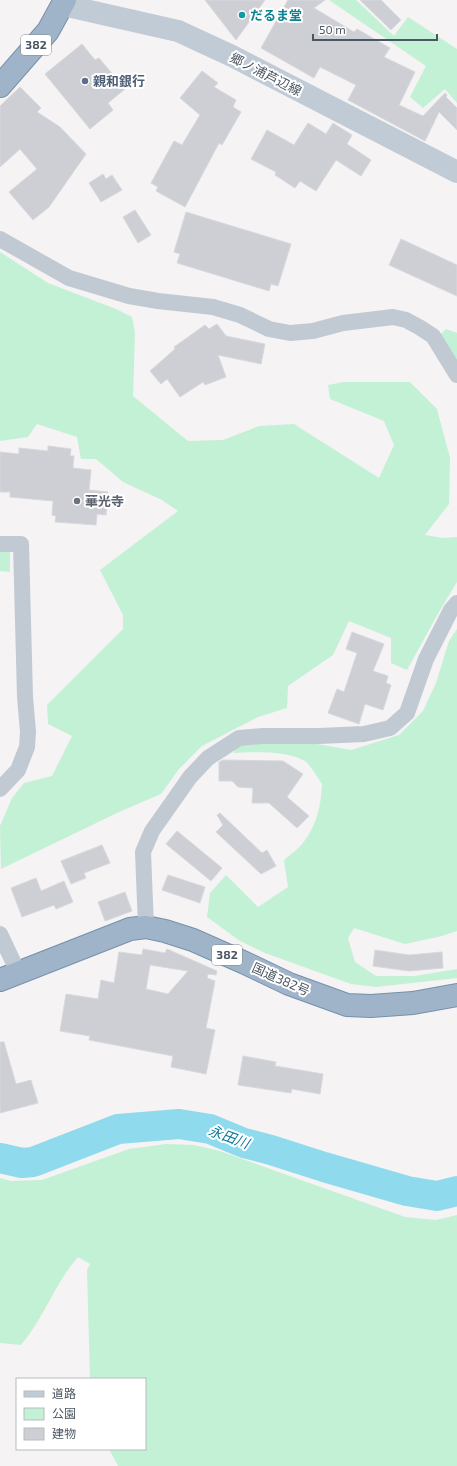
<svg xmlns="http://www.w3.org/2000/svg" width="457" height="1466" viewBox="0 0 457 1466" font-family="'Exo 2','Noto Sans JP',sans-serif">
<rect width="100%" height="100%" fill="#f5f3f3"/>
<!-- green -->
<g fill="#c3f1d5">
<polygon points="329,0 356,0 394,36 408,17 457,49 457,103 445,89 423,108 410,97 426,66"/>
<polygon points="0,252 48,283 116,309 132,317 135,333 133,396 188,441 223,440 259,426 294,424 379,478 394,445 384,421 330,399 328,385 344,382 410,382 437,409 450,458 449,504 425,535 443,538 457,537 457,582 440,610 407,670 391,663 391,638 349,621 333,655 288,686 287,708 258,717 202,746 179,769 161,794 119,812 1,869 0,826 12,798 24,783 52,776 72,736 48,724 47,705 123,629 123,615 100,570 178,511 162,500 123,482 96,459 81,459 77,437 37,424 28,437 0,441"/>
<polygon points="446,329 457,333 457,363 439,336"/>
<polygon points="0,551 10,552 10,572 0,571"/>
<path d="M457,629V931L442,936L405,944L354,928L348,938L355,962L376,976H415L457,969V978L376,987L351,984L265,953L240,941L207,917L210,893L226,875L258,907L288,887L284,860C290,855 298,849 303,843C317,825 321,806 322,784C318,778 310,765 305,761C287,750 253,752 233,753L239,745L300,741L351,750L399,735L423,711L436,683L449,641Z"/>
<path d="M166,1144L194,1145L220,1151L405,1217L436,1220L457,1215V1466H118L109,1449H145V1379H90L87,1270L90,1264L78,1257C55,1283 44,1318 21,1345L0,1343V1178L11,1181L42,1180L129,1149Z"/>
</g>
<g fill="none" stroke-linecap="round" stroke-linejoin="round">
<!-- river -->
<polyline stroke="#90daee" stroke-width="30" points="0,1158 22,1163 33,1162 118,1129 179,1124 210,1129 244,1143 271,1150 324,1167 407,1191 437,1196 457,1191"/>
</g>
<!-- building -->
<g fill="#cdcfd5" stroke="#d7d9de" fill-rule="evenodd">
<polygon points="205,0 265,0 236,40"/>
<polygon points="288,0 325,0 314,8 354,32 357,29 390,48 384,57 415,72 399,105 423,116 445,93 447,95 446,97 457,108 457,130 439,112 425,141 348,100 356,85 320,67 314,78 261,48"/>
<polygon points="360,0 381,0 401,20 391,30"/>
<polygon points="82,44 95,60 99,58 125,89 108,103 113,110 90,129 45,74"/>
<polygon points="202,71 218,83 214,87 236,100 233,107 241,112 222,145 219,143 185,207 156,191 158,187 151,183 174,141 182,145 200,115 180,98"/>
<polygon points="20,87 41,108 37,112 60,127 86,154 49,207 33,220 9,192 37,169 20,149 0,167 0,106"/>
<polygon points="308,123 326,134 333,123 352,135 347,144 371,160 361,176 336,160 316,191 300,181 295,188 275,175 276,172 251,159 267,130 294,145"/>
<polygon points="103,174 106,179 112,175 122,190 101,202 89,183"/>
<polygon points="135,210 151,235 138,243 123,217"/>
<polygon points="186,212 291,244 278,286 271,284 269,291 177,263 180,254 174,252"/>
<polygon points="401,239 457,265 457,296 389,265"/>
<polygon points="217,324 226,336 265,344 261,364 218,355 226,377 205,385 203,382 180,397 167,379 161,384 150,371 175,349 174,347 205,325 209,329"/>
<polygon points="48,446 71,449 70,456 74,456 73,468 91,470 89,490 108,492 106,515 97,514 96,525 55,522 56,516 52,515 53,501 10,497 10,492 0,492 0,452 19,454 19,448 48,451"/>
<polygon points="352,632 384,644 373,671 388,676 386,683 391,685 383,710 365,704 359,724 328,713 337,689 344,692 357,653 346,649"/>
<polygon points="223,760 283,761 303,774 287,797 309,816 297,828 269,803 252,803 253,788 238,787 232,781 219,781 219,762"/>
<polygon points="220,813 262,853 267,850 276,866 261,874 216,832 223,825 217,815"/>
<polygon points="177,831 222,868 211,881 166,844"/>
<polygon points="102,845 110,863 84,873 86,878 71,884 61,861"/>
<polygon points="168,875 205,887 200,903 162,890"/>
<polygon points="36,878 41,891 64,881 73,902 56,909 54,905 22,917 11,888"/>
<polygon points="125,892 132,911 105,921 98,902"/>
<path d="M143,949L165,953L167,949L217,971L216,975L208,974L207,978L215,981L206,1028L215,1030L206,1074L171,1067L173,1056L89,1040L90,1036L60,1031L66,994L98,999L101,980L114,983L119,952L142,955ZM150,965L188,971L168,994L146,989Z"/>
<polygon points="375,950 409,955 442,952 443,968 409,971 373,966"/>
<polygon points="0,1042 4,1042 16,1084 31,1080 38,1103 0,1113"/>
<polygon points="243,1056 276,1062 275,1066 323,1074 320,1094 292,1089 291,1093 238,1085"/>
</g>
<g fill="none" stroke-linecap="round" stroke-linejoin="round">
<defs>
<g id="trunk">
<polyline points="0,86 48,31 65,0"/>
<polyline points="0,980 130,929 146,927 165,931 193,940 245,963 289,984 347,1005 371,1006 413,1003 457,995"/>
</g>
</defs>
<!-- trunk casing -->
<use href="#trunk" stroke="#7690ad" stroke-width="24"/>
<!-- minor -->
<g stroke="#c1cad2" stroke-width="16">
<polyline points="0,239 69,278 129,296 158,301 213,307 240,315 269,329 290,333 313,331 343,323 393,317 406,320 419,327 433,336 457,375"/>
<polyline points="0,544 21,544 25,697 28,732 27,747 18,770 0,789"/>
<polyline points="146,927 143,852 152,831 190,777 208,758 239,738 263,736 319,736 364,734 390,728 407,713 426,659 451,610 457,603"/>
<polyline points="0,934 18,972"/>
</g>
<!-- secondary -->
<polyline stroke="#c1cbd6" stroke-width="22" points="63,5 178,31 232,56 457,172"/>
<!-- trunk -->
<use href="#trunk" stroke="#9fb4c9" stroke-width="22"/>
</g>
<!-- markers -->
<circle fill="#0f9aa8" stroke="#fff" stroke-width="1.5" cx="242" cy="15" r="4"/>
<circle fill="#5c6f8a" stroke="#fff" stroke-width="1.5" cx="85" cy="81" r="4"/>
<circle fill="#6b7280" stroke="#fff" stroke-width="1.5" cx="77" cy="501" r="4"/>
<g text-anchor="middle" stroke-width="4" stroke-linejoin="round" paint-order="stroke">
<!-- shield labels -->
<g fill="#fff" stroke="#808990" stroke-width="1">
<rect x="21" y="35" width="30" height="20" rx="3"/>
<rect x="212" y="945" width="30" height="20" rx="3"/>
</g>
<g font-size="12" font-weight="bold" fill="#4a5661">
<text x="36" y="49">382</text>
<text x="227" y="959">382</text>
</g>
<!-- culture labels -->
<g font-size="13" font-weight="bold" fill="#0d838f" stroke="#fff" text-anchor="start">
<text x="250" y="20">だるま堂</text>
</g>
<!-- street labels -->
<g font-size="13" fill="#4a5661" stroke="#fff">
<text transform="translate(266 74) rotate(27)" y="5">郷ノ浦芦辺線</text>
<text transform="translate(281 979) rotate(24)" y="5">国道382号</text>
</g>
<!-- service labels -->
<g font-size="13" font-weight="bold" fill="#4e5e75" stroke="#fff" text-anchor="start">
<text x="93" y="86">親和銀行</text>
</g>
<!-- worship labels -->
<g font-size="13" font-weight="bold" fill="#5b616d" stroke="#fff" text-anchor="start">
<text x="85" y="506">華光寺</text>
</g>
<!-- water labels -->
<g font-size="14" font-style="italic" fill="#0c7c9b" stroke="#fff">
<text transform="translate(229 1137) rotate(20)" y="5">永田川</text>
</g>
</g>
<!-- legend -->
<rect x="16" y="1378" width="130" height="72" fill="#ffffff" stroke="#b7bbc0"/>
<rect x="24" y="1391" width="20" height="6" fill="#c1cbd6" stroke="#b7bbc0"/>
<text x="52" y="1398" font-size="12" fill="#4a5661">道路</text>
<rect x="24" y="1408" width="20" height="12" fill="#c3f1d5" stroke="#b7bbc0"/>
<text x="52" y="1418" font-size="12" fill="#4a5661">公園</text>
<rect x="24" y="1428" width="20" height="12" fill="#cdcfd5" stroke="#b7bbc0"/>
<text x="52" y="1438" font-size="12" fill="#4a5661">建物</text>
<!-- scale -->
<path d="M313 34v6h124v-6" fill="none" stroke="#4a5661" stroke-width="2"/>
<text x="319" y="34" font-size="12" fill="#4a5661" stroke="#ffffff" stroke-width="3" paint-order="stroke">50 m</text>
</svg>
